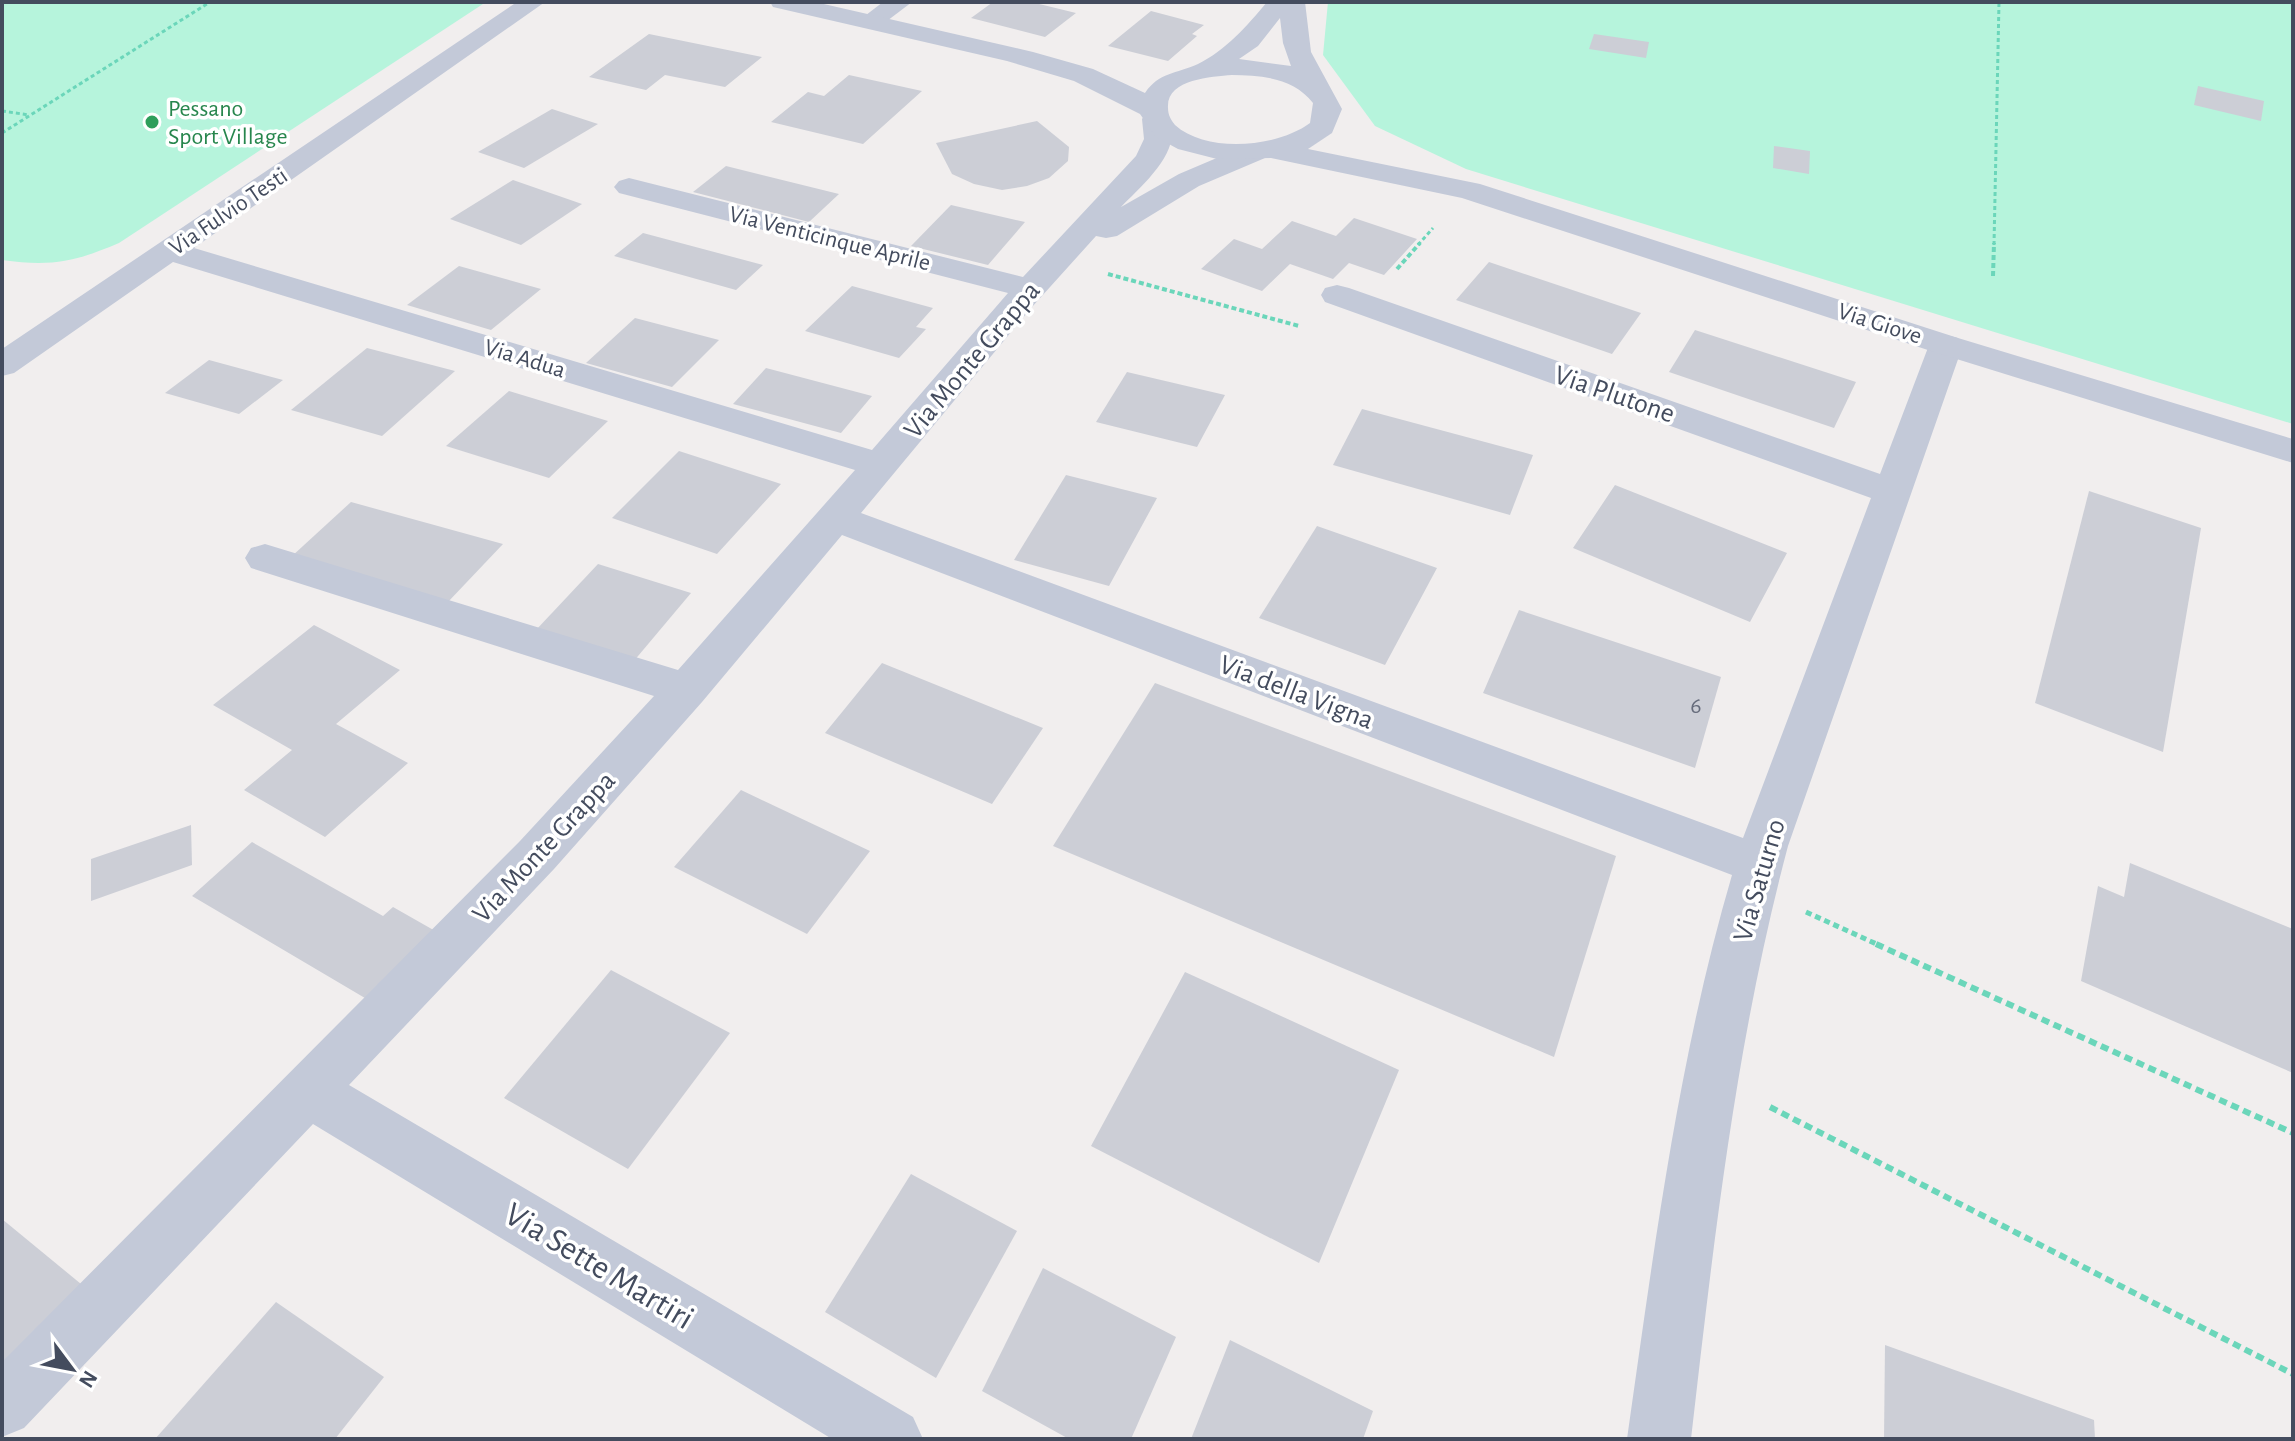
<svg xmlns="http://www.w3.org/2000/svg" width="2295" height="1441" viewBox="0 0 2295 1441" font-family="'Alegreya Sans',sans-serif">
<rect width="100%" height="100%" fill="#f1eeee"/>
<!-- green -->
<g fill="#b6f4dc">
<path d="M2,2H486L119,243C74,262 51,267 2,260Z"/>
<polygon points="1328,2 2293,2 2293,424 1466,169 1375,126 1323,55"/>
</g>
<!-- building -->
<g fill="#ccced6">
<polygon points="993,2 1031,2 1076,13 1045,37 971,18"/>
<polygon points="1151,11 1204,25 1192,34 1197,36 1168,61 1108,46"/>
<polygon points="649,34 762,57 725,87 665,75 646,90 589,77"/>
<polygon points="1594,34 1649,42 1646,58 1589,49"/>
<polygon points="849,75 922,91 863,144 771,122 808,92 824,96"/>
<polygon points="2198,86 2264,101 2261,121 2194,105"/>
<polygon points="552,109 598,124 524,168 478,152"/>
<polygon points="1037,121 1069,147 1068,161 1049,178 1027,186 1002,190 974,184 952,174 936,143"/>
<polygon points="1774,146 1810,151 1809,174 1773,168"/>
<polygon points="726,166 839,194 809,222 693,192"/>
<polygon points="513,180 582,204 521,245 450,219"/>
<polygon points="951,205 1025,222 988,265 911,246"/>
<polygon points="1354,218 1417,239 1384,275 1349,263 1333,279 1290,264 1262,291 1201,269 1234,239 1262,249 1292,221 1336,236"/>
<polygon points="643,233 763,265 736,290 614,256"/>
<polygon points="1489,262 1641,313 1612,354 1456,300"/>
<polygon points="459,266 541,289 491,330 407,305"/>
<polygon points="852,286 933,308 916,327 926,329 899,358 805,331"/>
<polygon points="635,318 719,340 672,387 586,363"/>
<polygon points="1695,330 1856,382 1834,428 1669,372"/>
<polygon points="367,348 455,371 382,436 291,410"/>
<polygon points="209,360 283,380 239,414 165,393"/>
<polygon points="766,368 872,396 841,433 733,404"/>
<polygon points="1127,372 1225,395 1197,447 1096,422"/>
<polygon points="509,391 608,421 549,478 446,446"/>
<polygon points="1362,409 1533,455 1510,515 1333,465"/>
<polygon points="679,451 781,484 717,554 612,518"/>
<polygon points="1066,475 1157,498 1109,586 1014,560"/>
<polygon points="1615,485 1787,553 1750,622 1573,548"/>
<polygon points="2089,491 2201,528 2163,752 2035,703"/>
<polygon points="351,502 503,544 447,603 291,557"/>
<polygon points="1317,526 1437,568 1385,665 1259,618"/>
<polygon points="598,564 691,593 633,662 536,630"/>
<polygon points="1519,610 1721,677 1695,768 1483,693"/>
<polygon points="314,625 400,670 336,724 408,763 325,837 244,790 292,750 213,705"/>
<polygon points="882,663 1043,728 992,804 825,733"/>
<polygon points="1155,683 1616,856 1554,1057 1053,846"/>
<polygon points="741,790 870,851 807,934 674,867"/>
<polygon points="191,825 192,865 91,901 91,859"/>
<polygon points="252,842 383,916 393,907 437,932 370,1001 192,896"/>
<polygon points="2130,863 2293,929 2293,1073 2081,981 2098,886 2124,897"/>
<polygon points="611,970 730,1033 628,1169 504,1098"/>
<polygon points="1185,972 1399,1070 1319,1263 1091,1146"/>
<polygon points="911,1174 1017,1231 936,1378 825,1312"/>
<polygon points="2,1219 81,1284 2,1364"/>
<polygon points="1043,1268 1176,1337 1131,1439 1069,1439 982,1391"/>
<polygon points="276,1302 384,1377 335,1439 155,1439"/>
<polygon points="1230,1340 1373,1411 1363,1439 1191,1439"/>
<polygon points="1885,1345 2094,1420 2095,1439 1884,1439"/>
</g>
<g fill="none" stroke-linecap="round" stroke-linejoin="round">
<!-- path-far3 -->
<g stroke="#6bd6ba" stroke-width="3" stroke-dasharray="4 3" stroke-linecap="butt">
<polyline points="2,111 29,115"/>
<polyline points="2,133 210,2"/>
<polyline points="1418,245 1433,228"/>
<polyline points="1994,245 1999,2"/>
</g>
<!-- path-far2 -->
<g stroke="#6bd6ba" stroke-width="4" stroke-dasharray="5 3" stroke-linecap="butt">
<polyline points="1397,269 1420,243"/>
<polyline points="1108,274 1299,326"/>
<polyline points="1993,276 1994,243"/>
</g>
<!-- path-far1 -->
<polyline stroke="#6bd6ba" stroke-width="5" stroke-dasharray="6 4" stroke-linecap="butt" points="1806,912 1881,946"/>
<!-- path -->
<g stroke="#6bd6ba" stroke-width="6" stroke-dasharray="8 5" stroke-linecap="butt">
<polyline points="1876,944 2293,1133"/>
<polyline points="1770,1107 2293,1374"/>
</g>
<!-- minor -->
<g fill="#c3c9d8" fill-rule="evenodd">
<path d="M517,2H545L194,248L872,450L1008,293L619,193L614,187L619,181L629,178L1023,277L1136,156L1144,139L1142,119L1146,113L1156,111L1166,113C1189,147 1142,185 1121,207L1179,174L1245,146L1255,143L1265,146L1269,152L1265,158L1199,186L1117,236L1106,238L1096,236L1032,307L861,513L1743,838L1871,498L1325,302L1321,295L1325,288L1337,285L1349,288L1880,474L1929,345L1934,338L1946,335L1958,338L1963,345L1788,846C1736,1041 1714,1239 1691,1439H1627C1654,1250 1678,1059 1732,875L842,535L702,702L554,869L349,1085L913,1417L923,1439H832L313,1124L24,1428L2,1437V1362L520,841L654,696L251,568L245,558L251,548L265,544L678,670L855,470L173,262L14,373L2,376V349Z"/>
<polygon points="883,2 912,2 879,27 861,27 857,22"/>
</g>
<!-- tertiary -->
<path fill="#c3c9d8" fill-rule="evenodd" d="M770,2H815L1033,52L1093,69L1145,93C1159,72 1176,74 1198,64C1226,50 1247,26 1267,2H1305L1311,52L1342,109L1332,133L1308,149L1480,184L1958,338L2293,439V463L1934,352L1462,198L1271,158L1217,159L1178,149L1156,137L1140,114L1074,81L1007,61L773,7ZM1280,18L1283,43L1291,66L1239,59L1258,46ZM1232,75C1261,75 1294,78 1313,103L1310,123C1278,147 1207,154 1175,125C1171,120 1168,115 1168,108C1166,79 1211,77 1232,75Z"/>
</g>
<!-- markers -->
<circle fill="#2e9e5b" stroke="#fff" stroke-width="3" cx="152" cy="122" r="8"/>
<g text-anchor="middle" stroke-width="7" stroke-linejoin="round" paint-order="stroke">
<!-- far-leisure labels -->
<g font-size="24" fill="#27864d" stroke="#fff" text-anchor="start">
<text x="168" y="116">Pessano<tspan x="168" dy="28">Sport Village</tspan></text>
</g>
<!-- far-street labels -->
<g font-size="24" fill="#444c5e" stroke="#fff">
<text transform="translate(228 211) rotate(-34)" y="8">Via Fulvio Testi</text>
<text transform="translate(830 238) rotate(14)" y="8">Via Venticinque Aprile</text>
<text transform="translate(1880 323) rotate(18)" y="8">Via Giove</text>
<text transform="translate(525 358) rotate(17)" y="8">Via Adua</text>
</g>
<!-- number labels -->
<g font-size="24" fill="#666c7c">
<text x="1696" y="713">6</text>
</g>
<!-- street labels -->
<g font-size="28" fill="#444c5e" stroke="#fff">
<text transform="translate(971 359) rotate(-50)" y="10">Via Monte Grappa</text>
<text transform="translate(1615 393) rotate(19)" y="10">Via Plutone</text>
<text transform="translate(1297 691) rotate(21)" y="10">Via della Vigna</text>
<text transform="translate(543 846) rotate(-47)" y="10">Via Monte Grappa</text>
<text transform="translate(1758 880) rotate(-74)" y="10">Via Saturno</text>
</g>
<!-- near-street labels -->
<g font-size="34" fill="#444c5e" stroke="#fff">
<text transform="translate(600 1265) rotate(31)" y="12">Via Sette Martiri</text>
</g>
</g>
<!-- border -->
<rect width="2295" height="1441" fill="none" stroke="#444c5e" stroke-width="8"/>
<!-- north arrow -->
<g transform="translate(72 1369) rotate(122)" stroke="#ffffff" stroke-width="6" paint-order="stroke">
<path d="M0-6L14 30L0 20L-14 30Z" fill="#444c5e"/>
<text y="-12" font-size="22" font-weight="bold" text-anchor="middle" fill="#444c5e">N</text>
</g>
</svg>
